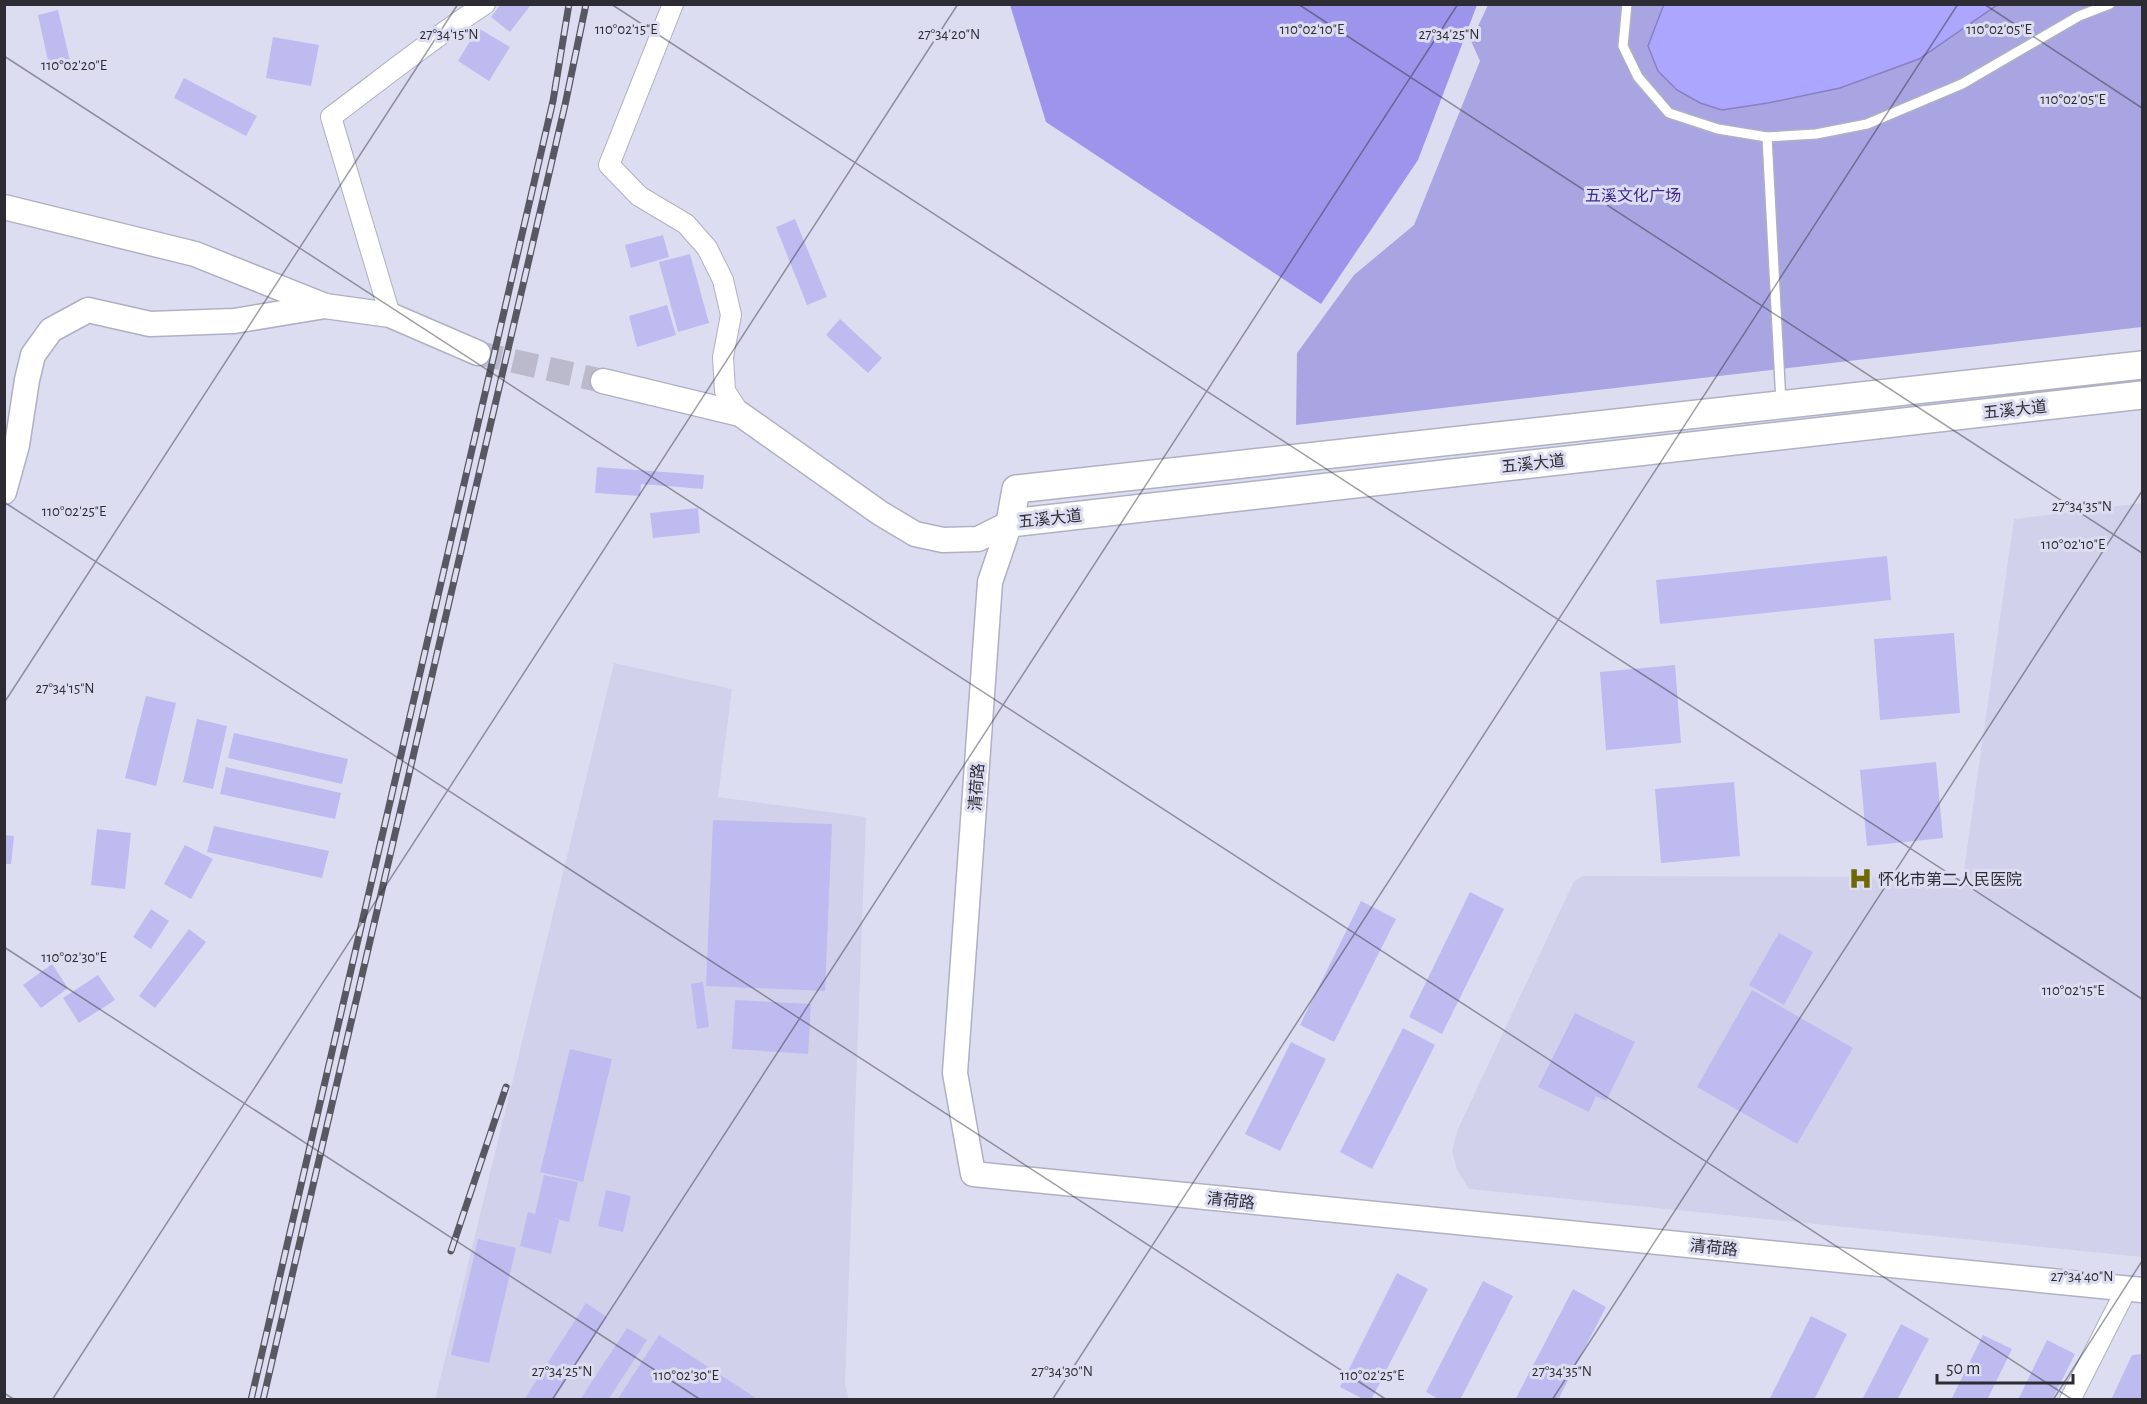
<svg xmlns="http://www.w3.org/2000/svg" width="2147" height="1404" viewBox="0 0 2147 1404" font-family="'Alegreya Sans','Noto Sans SC',sans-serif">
<rect width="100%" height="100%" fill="#ddddf2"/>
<!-- built -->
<g fill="#d1d1ec">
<polygon points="2142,503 2142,1257 1469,1189 1457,1170 1452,1151 1458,1129 1574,881 1583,876 1963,877 2014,519"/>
<polygon points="614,663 732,689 718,797 866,817 845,1383 849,1399 435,1400"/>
</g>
<!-- green -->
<polygon fill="#a9a5e3" points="1488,5 2142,5 2142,327 1296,425 1297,353 1354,275 1414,225 1480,61 1471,41"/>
<!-- forest -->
<polygon fill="#9d95ec" points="1010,5 1010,4 1477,5 1418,160 1321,304 1046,122"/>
<!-- water -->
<polygon fill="#ada6fe" stroke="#8781c1" stroke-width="1.5" points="1664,4 1997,4 1997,5 1919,59 1840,88 1768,103 1722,110 1700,103 1677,90 1658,71 1648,46"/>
<!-- building -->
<g fill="#bebbf0">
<polygon points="501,4 529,4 530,6 510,32 491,17"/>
<polygon points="58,10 71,65 50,70 38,15"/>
<polygon points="478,28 510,47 489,81 458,61"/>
<polygon points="273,37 319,45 311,86 266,78"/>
<polygon points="184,78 257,116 246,136 174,98"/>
<polygon points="795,219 827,297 807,305 776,227"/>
<polygon points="663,235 669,257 631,268 625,245"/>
<polygon points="690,254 709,323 678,332 659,262"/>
<polygon points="667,305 676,335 637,347 629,316"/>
<polygon points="840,319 882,358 868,373 826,335"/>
<polygon points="597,467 704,475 703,489 641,484 640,496 595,493"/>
<polygon points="698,508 700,533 653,538 650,513"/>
<polygon points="1887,556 1891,600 1660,624 1656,580"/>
<polygon points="1954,633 1960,713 1880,720 1874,639"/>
<polygon points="1675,665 1681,743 1606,750 1600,672"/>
<polygon points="146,696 176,703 156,786 125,778"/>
<polygon points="197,719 227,726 213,789 183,782"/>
<polygon points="234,733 348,759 342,784 228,758"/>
<polygon points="1936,762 1943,838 1867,846 1860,770"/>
<polygon points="226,767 341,793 335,819 220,794"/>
<polygon points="1734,782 1740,856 1661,863 1655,789"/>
<polygon points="713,820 832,824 825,991 706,986"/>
<polygon points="214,826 329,851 322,878 207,852"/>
<polygon points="97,829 131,833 125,889 91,885"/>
<polygon points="4,835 14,836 11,864 4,864"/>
<polygon points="185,845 213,859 191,899 164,884"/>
<polygon points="1470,892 1504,909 1442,1034 1409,1017"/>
<polygon points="1361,901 1396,919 1334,1042 1300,1025"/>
<polygon points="151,909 169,921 151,949 133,937"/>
<polygon points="189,929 206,942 155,1008 139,996"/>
<polygon points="1779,933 1813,952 1784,1005 1749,985"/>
<polygon points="52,964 68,988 41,1008 23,985"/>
<polygon points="98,975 115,1000 79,1023 63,998"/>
<polygon points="703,982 709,1027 697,1029 691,984"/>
<polygon points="1752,990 1853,1048 1797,1144 1697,1087"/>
<polygon points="735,1000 811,1004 808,1054 732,1049"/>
<polygon points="1575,1013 1635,1042 1606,1101 1596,1096 1589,1112 1538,1087"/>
<polygon points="1403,1028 1435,1045 1372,1169 1340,1152"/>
<polygon points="1291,1042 1326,1059 1280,1151 1245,1134"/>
<polygon points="570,1049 612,1059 583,1182 540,1172"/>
<polygon points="544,1175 578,1182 569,1222 549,1217 559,1220 551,1254 520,1246 528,1212 535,1214"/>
<polygon points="606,1190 631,1196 623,1232 598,1226"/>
<polygon points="478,1239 516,1248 489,1363 451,1355"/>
<polygon points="1397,1273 1428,1289 1371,1400 1365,1400 1340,1387"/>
<polygon points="1483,1281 1513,1296 1460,1400 1440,1400 1426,1392"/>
<polygon points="1573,1289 1606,1307 1558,1400 1519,1400 1516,1398"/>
<polygon points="586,1303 607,1317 553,1400 524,1400"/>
<polygon points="1811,1316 1847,1334 1814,1400 1769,1400"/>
<polygon points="1901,1324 1929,1339 1897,1400 1862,1400"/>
<polygon points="627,1328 647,1340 608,1400 580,1400"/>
<polygon points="659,1335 759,1400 617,1400"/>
<polygon points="1983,1335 2012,1349 1987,1400 1951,1400"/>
<polygon points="2047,1340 2075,1354 2052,1400 2018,1400"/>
<polygon points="2142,1354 2142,1400 2111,1400 2132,1355"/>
</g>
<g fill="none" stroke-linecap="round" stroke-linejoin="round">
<!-- tertiary-tunnel -->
<polyline stroke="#babacc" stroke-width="24" stroke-dasharray="24 12" stroke-linecap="butt" points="478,353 603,381"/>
<defs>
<g id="service">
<polyline points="1627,4 1623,46 1638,77 1669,113 1718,129 1767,137 1816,134 1867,124 1962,84 2079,16 2110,4"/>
<polyline points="1767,137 1781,403"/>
</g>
<g id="minor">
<polyline points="673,4 609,165 639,196 686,224 707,248 723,280 731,315 723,357 725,391 740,414"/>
<path d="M390,315L331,117C382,79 431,39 485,4"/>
<polyline points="2070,1400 2127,1288"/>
</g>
<g id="tertiary">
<polyline points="4,207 195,254 325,306 390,315 478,353"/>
<polyline points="603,381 740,414 880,513 915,534 943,540 978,539 1010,523"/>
<polyline points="4,492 17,445 27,380 33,355 51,330 88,310 150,324 234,321 325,306"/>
<polyline points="1010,523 990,582 955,1073 973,1174 2142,1290"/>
</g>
<polyline id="secondary" points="2142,365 1016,489 1010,523 2142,395"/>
</defs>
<!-- service casing -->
<use href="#service" stroke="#b0b0c4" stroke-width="12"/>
<!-- minor casing -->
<use href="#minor" stroke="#b0b0c4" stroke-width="22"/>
<!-- tertiary casing -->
<use href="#tertiary" stroke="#b0b0c4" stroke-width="27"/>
<!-- secondary casing -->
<use href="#secondary" stroke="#b0b0c4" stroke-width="30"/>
<!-- service -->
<use href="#service" stroke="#fff" stroke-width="9"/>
<!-- minor -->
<use href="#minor" stroke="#fff" stroke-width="20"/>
<!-- tertiary -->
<use href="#tertiary" stroke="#fff" stroke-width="24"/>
<!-- secondary -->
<use href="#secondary" stroke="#fff" stroke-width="27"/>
<defs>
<g id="rail">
<polyline points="451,1251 506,1087"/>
<polyline points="251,1400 553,101 569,4"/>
<polyline points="263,1400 565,105 586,4"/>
</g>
</defs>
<!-- rail casing -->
<use href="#rail" stroke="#585863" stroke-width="7"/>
<!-- rail -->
<use href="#rail" stroke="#ddddf2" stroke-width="4.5" stroke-dasharray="14" stroke-linecap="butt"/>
</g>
<!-- ticks -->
<path fill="none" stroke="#2d2c34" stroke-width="1.5" stroke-opacity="0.45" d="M611,4L2142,999M1298,4L2142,553M1984,4L2142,108M4,56L2073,1400M4,502L1387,1400M4,703L458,4M4,947L701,1400M4,1393L15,1400M52,1400L958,4M552,1400L1458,4M1052,1400L1958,4M1552,1400L2142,491M2053,1400L2142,1261"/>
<!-- icons -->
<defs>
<symbol id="hospital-bare" viewBox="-9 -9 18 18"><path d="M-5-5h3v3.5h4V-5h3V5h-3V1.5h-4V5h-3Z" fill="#6d6903" stroke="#ddddf2" stroke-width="2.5" paint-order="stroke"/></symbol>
</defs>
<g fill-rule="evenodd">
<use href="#hospital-bare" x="1844" y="862" width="33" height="33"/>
</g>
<g text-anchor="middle" stroke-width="6" stroke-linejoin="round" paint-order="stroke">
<!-- park labels -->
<g font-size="16" fill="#3f288b" stroke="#ddddf2">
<text x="1633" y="201">五溪文化广场</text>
</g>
<!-- street labels -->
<g font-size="16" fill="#2d2c34" stroke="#ddddf2">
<text transform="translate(2015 409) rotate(-6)" y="6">五溪大道</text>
<text transform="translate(1533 463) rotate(-6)" y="6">五溪大道</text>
<text transform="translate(1050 518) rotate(-6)" y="6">五溪大道</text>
<text transform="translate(976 787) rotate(-86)" y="6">清荷路</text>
<text transform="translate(1231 1200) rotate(6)" y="6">清荷路</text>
<text transform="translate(1714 1247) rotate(6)" y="6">清荷路</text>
</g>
<!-- poi labels -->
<g font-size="16" fill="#2d2c34" stroke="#ddddf2" text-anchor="start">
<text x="1878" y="885">怀化市第二人民医院</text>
</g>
</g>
<g font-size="15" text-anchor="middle" fill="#2d2c34" stroke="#ddddf2" stroke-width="6" stroke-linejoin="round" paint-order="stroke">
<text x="1312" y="34">110°02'10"E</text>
<text x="626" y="34">110°02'15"E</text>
<text x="1999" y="34">110°02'05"E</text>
<text x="1449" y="39">27°34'25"N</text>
<text x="449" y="39">27°34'15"N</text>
<text x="949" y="39">27°34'20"N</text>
<text x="74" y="70">110°02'20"E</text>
<text x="2073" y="104">110°02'05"E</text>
<text x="2082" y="511">27°34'35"N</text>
<text x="74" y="516">110°02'25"E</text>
<text x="2073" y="549">110°02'10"E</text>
<text x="65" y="693">27°34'15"N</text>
<text x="74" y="962">110°02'30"E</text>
<text x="2073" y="995">110°02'15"E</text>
<text x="2082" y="1281">27°34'40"N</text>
<text x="562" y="1376">27°34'25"N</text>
<text x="1062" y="1376">27°34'30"N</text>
<text x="1562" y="1376">27°34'35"N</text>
<text x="686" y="1380">110°02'30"E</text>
<text x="1372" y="1380">110°02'25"E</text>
</g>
<!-- border -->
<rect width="2147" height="1404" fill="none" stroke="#2d2c34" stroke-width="12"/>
<!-- scale -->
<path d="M1937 1374v9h136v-9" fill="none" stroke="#2d2c34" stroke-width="3"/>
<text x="1946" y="1374" font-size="18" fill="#2d2c34" stroke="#ddddf2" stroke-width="4.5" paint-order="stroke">50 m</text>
</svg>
